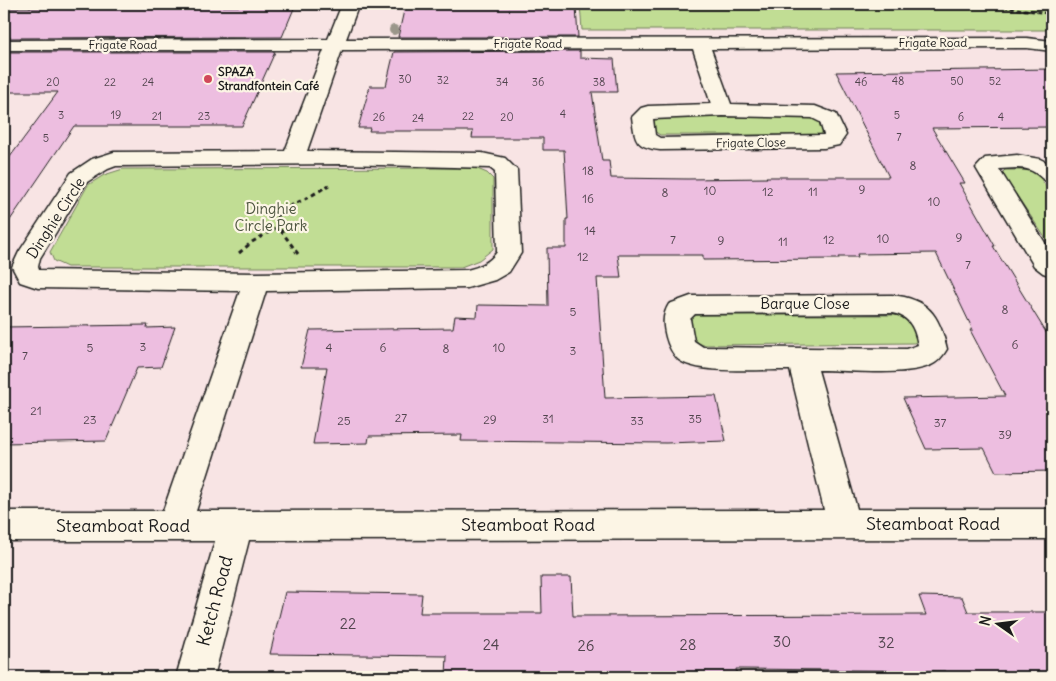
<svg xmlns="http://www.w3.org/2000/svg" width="1056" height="681" viewBox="0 0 1056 681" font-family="Delius,sans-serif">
<rect width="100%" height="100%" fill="#f8e4e4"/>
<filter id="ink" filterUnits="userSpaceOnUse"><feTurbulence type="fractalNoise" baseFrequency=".02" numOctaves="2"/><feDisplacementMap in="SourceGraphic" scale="10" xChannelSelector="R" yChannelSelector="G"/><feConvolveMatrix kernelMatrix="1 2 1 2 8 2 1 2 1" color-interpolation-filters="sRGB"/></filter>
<g filter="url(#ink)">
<!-- green -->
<g fill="#c1dd94" stroke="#6e7c58">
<polygon points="580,4 1052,4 1052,30 582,30"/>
<polygon points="659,117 809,117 821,121 826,132 819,135 660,135 654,131 653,118"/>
<polygon points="475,168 487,173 493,179 493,249 479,260 461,267 67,267 54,261 50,252 88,185 104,175 123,169"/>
<polygon points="1005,170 1028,170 1036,172 1052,195 1052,248 1003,175 1003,172"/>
<path d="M697,315H899L910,320L918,341L914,343L703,345C692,341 692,332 690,322L691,318Z"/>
</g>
<!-- building -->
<g fill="#edbee0" stroke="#1c1c1c">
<polygon points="295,6 282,37 4,38 4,8"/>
<polygon points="405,6 576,7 578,37 398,37"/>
<polygon points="580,51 580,58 614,59 617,92 592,92 602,161 609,161 611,178 687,179 767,178 766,177 889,177 836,72 1052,69 1052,127 932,128 965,183 959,183 995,246 993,246 1052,342 1052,471 996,472 984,448 926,449 903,398 1005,396 970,330 973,330 936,253 857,254 858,257 838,257 839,259 703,260 703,255 618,255 621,278 597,278 605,398 716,396 726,441 666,443 461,441 462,435 369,436 368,443 313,444 327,367 301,367 310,330 453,328 455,316 477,317 478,305 548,306 547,248 566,248 566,219 568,219 564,150 543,150 543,138 472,138 473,131 369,131 370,128 358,128 370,86 386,86 394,52"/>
<polygon points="4,52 275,52 242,126 74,126 4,229 4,165 58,92 4,92"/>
<polygon points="148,325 147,328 175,327 161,367 137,368 106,441 4,443 4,327"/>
<polygon points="541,577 571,577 573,616 926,615 919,596 962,597 968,612 1052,612 1052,673 946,674 945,671 736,669 737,677 446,676 447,656 270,654 285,592 422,594 420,613 542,613"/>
</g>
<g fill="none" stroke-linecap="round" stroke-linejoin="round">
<defs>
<g id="minor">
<path d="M342,4H359L346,39L1027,38L1052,41V51L1027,48L711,49L731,104L815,106L836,114L846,135L839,145L824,148L660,150C635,147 635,140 632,117L641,108L648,106L711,104L693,49L342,50L307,151L482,153L505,158L517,170L521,253L509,272L495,280L467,288L266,291L196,511L824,510L790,370C763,369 699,375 679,360C673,355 668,345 666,337C663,325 662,315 669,304L691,296L892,295C928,299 939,314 947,349C943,356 938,362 931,365C904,377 848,370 818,370L857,509H1052V539L249,540L214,677H176L215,541H4V511H163L240,291L38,288L20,282L12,267L19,252L71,173L92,159L114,152L285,151L324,50H4V40L328,39ZM723,116L812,118L820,122L824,135L660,138L655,135L653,119ZM343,164L490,168L495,172L497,252C489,263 479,267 467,270L256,273L39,270L38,267L40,258L87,182L108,169L116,166ZM892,313C910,316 915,329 918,345L907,349L703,347L694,341L690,319L695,314Z"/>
<path d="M1017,155L1040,159L1052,165V184C1043,181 1040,175 1032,171C1022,166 1009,169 999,169L1052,254V276L1043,273L1034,266L976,168L985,158Z"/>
</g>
</defs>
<!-- minor casing -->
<use href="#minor" stroke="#1c1c1c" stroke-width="3"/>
<!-- path-far1 -->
<polyline stroke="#1c1c1c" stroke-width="2.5" stroke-dasharray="4 2.5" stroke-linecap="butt" points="985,4 1052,14"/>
<!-- path -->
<g stroke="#1c1c1c" stroke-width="3" stroke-dasharray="4.5 4" stroke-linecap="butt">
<polyline points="239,253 252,242 278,227"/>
<polyline points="298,254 280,229 277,217 284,209 309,197 329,185"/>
</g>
<!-- minor -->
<use href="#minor" fill="#fcf5e5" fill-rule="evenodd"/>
</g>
<!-- trees -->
<circle fill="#9a968a" cx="394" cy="30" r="5"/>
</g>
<!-- markers -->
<circle fill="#d1495b" stroke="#fcf5e5" stroke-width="2" cx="208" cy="79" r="5"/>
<g text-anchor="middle" stroke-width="4.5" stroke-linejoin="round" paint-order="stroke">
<!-- far-number labels -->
<g font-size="11" fill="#50444d">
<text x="405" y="83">30</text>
<text x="443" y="84">32</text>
<text x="898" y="85">48</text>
<text x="957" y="85">50</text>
<text x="995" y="85">52</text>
<text x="53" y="86">20</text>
<text x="110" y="86">22</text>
<text x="148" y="86">24</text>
<text x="502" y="86">34</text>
<text x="538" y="86">36</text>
<text x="599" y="86">38</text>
<text x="861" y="86">46</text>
<text x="563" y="118">4</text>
<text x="61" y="119">3</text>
<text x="116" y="119">19</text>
<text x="897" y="119">5</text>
<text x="157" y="120">21</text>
<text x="204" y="120">23</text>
<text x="468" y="120">22</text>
<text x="379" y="121">26</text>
<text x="507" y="121">20</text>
<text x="961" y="121">6</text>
<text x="1001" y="121">4</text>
<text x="418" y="122">24</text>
<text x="899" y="141">7</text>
<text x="46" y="142">5</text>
</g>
<!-- far-street labels -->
<g font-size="12" fill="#1c1c1c" stroke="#fcf5e5">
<text x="933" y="47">Frigate Road</text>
<text x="528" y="48">Frigate Road</text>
<text x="123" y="49">Frigate Road</text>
<text transform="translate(751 143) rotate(-1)" y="4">Frigate Close</text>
</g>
<!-- far-poi labels -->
<g font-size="12" font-weight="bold" fill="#1c1c1c" stroke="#fcf5e5" text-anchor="start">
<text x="218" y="76">SPAZA<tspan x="218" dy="14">Strandfontein Café</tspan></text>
</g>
<!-- number labels -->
<g font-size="12" fill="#50444d">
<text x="913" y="170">8</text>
<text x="588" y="175">18</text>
<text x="862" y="194">9</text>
<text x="710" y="195">10</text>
<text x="768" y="196">12</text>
<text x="813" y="196">11</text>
<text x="665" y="197">8</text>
<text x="588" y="203">16</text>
<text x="934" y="206">10</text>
<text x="590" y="235">14</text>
<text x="959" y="242">9</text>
<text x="883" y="243">10</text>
<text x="673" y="244">7</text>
<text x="829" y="244">12</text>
<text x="721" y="245">9</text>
<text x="783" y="246">11</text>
<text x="583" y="261">12</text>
<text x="968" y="269">7</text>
<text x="1005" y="314">8</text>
<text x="573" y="316">5</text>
<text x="1015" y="349">6</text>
<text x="143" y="351">3</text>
<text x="90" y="352">5</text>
<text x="329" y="352">4</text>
<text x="383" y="352">6</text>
<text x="499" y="352">10</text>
<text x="446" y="353">8</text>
<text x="573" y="355">3</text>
<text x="25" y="360">7</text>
<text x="36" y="415">21</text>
<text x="401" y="422">27</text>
<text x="548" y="423">31</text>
<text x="695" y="423">35</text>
<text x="90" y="424">23</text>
<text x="490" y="424">29</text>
<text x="344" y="425">25</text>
<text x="637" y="425">33</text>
<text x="940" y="427">37</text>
<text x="1005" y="439">39</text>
</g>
<!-- park labels -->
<g font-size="15" fill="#4e5640" stroke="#fcf5e5">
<text x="271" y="214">Dinghie<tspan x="271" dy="17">Circle Park</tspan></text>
</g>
<!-- street labels -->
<g font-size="15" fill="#1c1c1c" stroke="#fcf5e5">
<text transform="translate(56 218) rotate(-57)" y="5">Dinghie Circle</text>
<text x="805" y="309">Barque Close</text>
</g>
<!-- near-number labels -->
<g font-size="15" fill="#50444d">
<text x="348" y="629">22</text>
<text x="782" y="647">30</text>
<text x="886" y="648">32</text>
<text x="491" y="650">24</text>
<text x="688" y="650">28</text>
<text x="586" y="651">26</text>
</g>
<!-- near-street labels -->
<g font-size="18" fill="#1c1c1c" stroke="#fcf5e5">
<text x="933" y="530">Steamboat Road</text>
<text x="528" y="531">Steamboat Road</text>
<text x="123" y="532">Steamboat Road</text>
<text transform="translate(215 601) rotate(-75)" y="6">Ketch Road</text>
</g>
</g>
<!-- margin -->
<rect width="1056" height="681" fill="none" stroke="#fcf5e5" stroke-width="20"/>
<rect x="10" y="10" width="1036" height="661" fill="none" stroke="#1c1c1c" stroke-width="2" filter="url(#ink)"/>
<!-- north arrow -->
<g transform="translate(998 624) rotate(284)" stroke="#fcf5e5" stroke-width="4" paint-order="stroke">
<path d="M0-4L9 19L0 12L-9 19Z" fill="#1c1c1c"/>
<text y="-8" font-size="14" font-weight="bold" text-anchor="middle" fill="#1c1c1c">N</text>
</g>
</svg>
